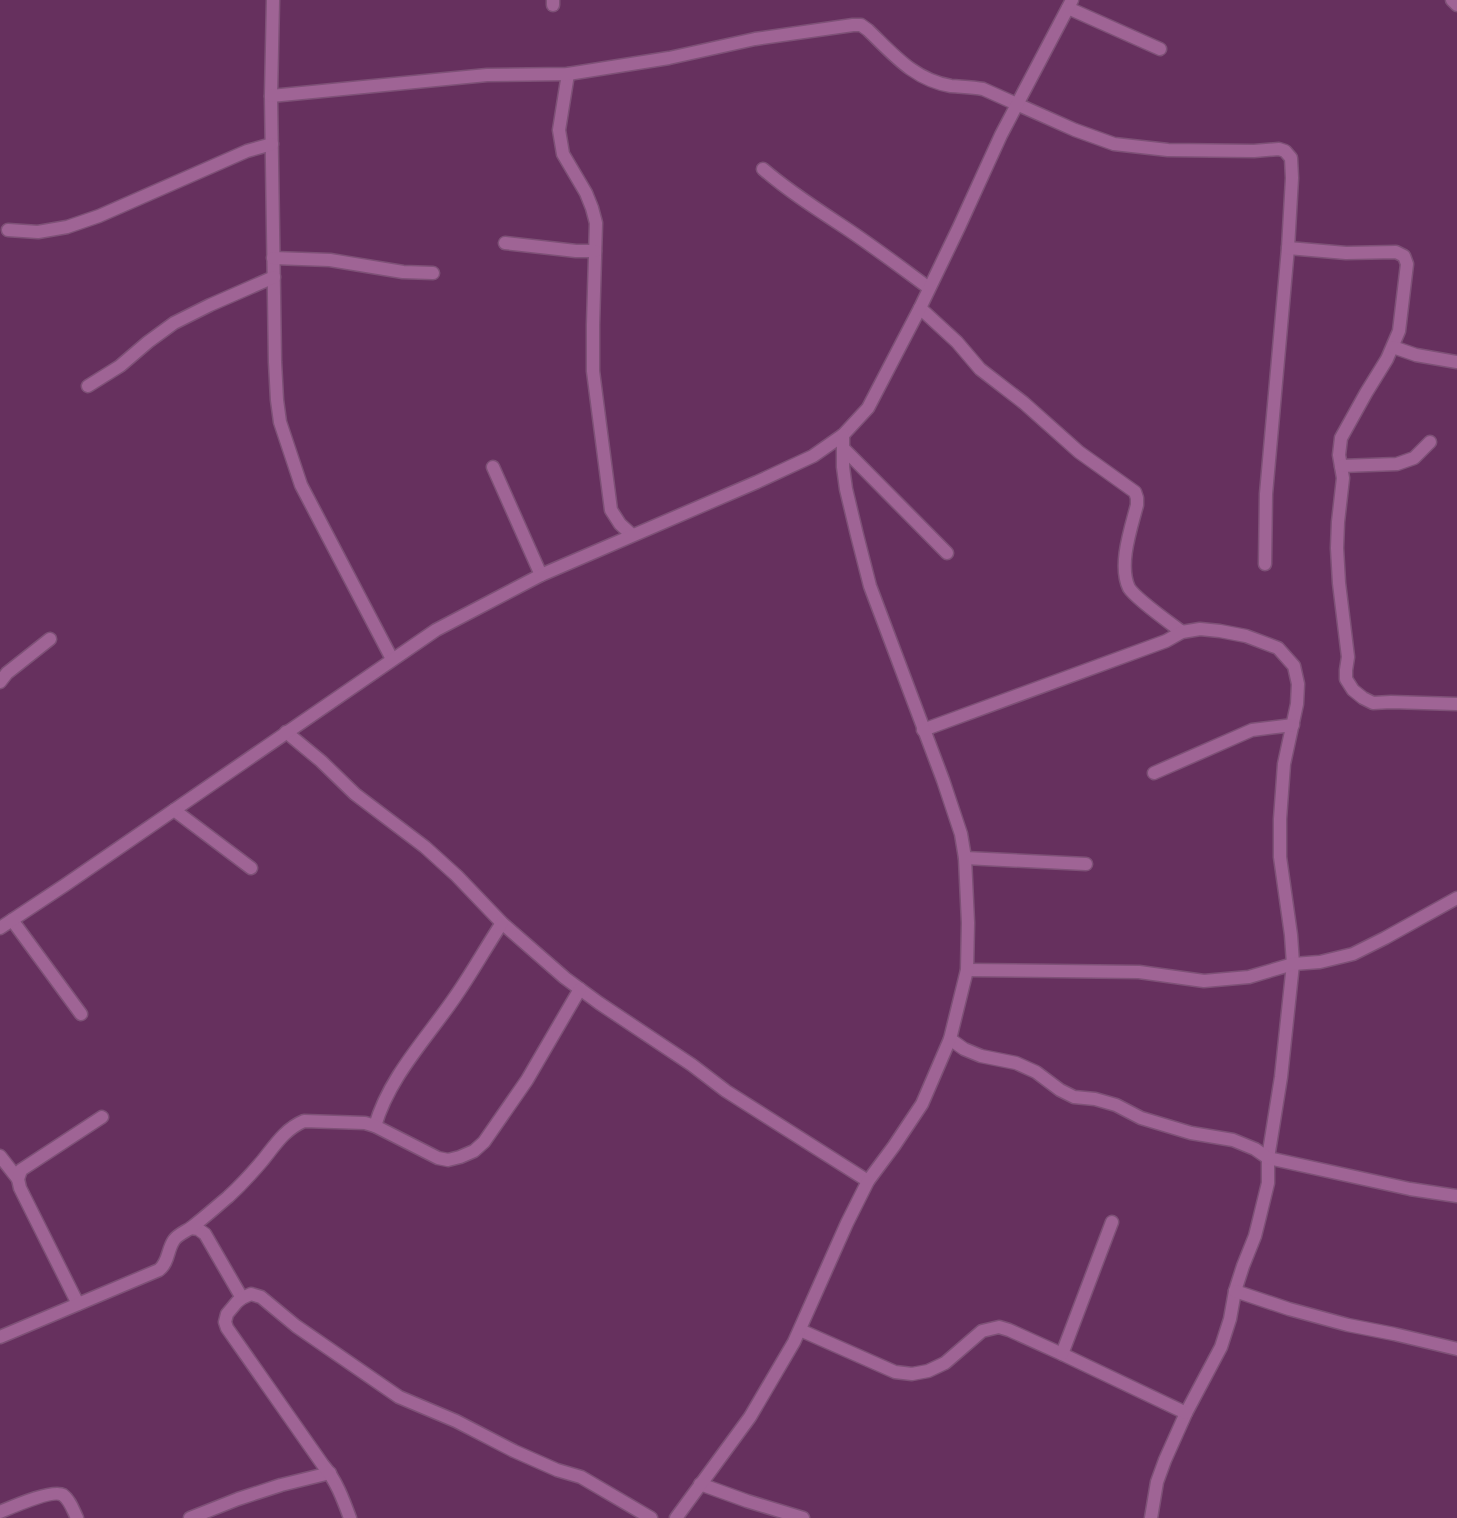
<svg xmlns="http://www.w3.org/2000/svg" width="1457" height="1518" viewBox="0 0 1457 1518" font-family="Mulish,sans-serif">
<rect width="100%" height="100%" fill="#66305e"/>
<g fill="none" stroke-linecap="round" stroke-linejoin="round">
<defs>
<g id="minor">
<polyline points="273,0 271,96 275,362 277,400 280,422 301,485 392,659"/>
<polyline points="553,0 553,5"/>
<polyline points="1452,0 1457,5"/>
<polyline points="1068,8 1160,49"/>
<polyline points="568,74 559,130 563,154 586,193 592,208 596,223 593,325 593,371 611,510 620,524 632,535"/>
<path d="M271,96L487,75L568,74L669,58L755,39L853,25H861L868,30C893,54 914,80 951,86C962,87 972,87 983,89L1075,130L1114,144L1168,150L1254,151L1279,149L1285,151L1291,158L1292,178L1288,248L1266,494L1265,564"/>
<path d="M763,169C786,189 812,206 838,223C869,243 899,266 929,288"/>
<polyline points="8,230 38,232 67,227 99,216 247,151 272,144"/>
<polyline points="505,243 576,251 595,251"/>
<polyline points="1288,248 1346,253 1396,252 1404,256 1407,264 1399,331 1387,359 1366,393 1341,438 1339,455 1343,478 1338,522 1337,548 1339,583 1348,657 1346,670 1346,679 1353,690 1363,698 1373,703 1391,702 1457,704"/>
<polyline points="273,258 330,260 403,272 433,273"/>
<path d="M920,308L957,342L980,369L1024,403L1079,452L1135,492L1137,498V505C1131,528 1118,565 1129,588C1136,599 1170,623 1182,632"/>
<polyline points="1393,347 1416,355 1457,362"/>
<polyline points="88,386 120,366 148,342 174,323 210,305 274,277"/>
<polyline points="843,448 947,553"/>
<polyline points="1341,466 1397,464 1414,458 1430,442"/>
<polyline points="493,467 541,575"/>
<polyline points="0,682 7,673 50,639"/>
<polyline points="923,730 1166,641 1182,632 1200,629 1220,631 1246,636 1278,648 1294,666 1298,684 1297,704 1284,764 1280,819 1280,857 1291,935 1293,964 1281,1077 1268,1158 1268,1183 1259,1220 1255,1236 1243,1266 1235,1291 1230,1319 1221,1347 1186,1413 1165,1460 1157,1482 1151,1518"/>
<polyline points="286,732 321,761 355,794 425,847 457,876 502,923 565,978 599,1003 692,1065 726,1091 868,1181"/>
<polyline points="1154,773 1252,730 1293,725"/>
<polyline points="174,810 251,868"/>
<polyline points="965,858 1086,864"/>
<polyline points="12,920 81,1014"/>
<polyline points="0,928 65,885 436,630 541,575 757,482 813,456 843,435 868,408 920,308 959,227 1001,135 1072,0"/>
<polyline points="967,970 1139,972 1204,981 1249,977 1293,964 1320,962 1353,954 1385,938 1457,898"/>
<polyline points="950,1039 964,1049 981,1056 1016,1063 1036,1072 1060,1090 1074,1097 1095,1099 1116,1105 1141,1118 1191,1133 1233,1140 1255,1149 1268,1158 1410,1189 1457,1196"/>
<path d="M375,1126C389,1077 427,1038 455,997C472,973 486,947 502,923"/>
<polyline points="0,1156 18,1179"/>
<polyline points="191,1228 198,1229 205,1234 242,1298"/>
<polyline points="1235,1291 1289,1309 1348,1325 1394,1334 1457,1349"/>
<polyline points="78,1304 20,1188 18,1179 21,1170 102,1117"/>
<polyline points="800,1330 895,1372 912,1374 928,1371 945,1363 982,1331 999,1327 1009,1330 1062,1354 1186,1413"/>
<path d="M0,1337L159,1270C169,1262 167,1250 174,1240C178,1234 187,1231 192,1227C205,1217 216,1207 228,1197C240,1186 252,1173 263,1160C275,1145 285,1129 304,1121L365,1123L375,1126L438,1158L448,1160L460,1157L474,1151L484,1142L527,1080L580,989"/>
<polyline points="1062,1354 1112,1222"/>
<polyline points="700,1484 747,1501 803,1518"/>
<path d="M0,1512C12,1507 53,1489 63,1495C70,1500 73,1510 77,1518"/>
<polyline points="190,1518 238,1499 281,1485 330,1473"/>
<path d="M350,1518C343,1499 336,1480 323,1465L227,1328L225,1322L227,1314L237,1302L242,1298L251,1294L261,1297L296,1326L399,1397L456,1421L514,1451L557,1470L581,1477L651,1518"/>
<polyline points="676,1518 750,1417 794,1342 847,1223 868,1181 894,1146 922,1104 950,1039 967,970 968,923 965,858 961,834 943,780 870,586 857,535 846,489 843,467 843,435"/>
</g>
</defs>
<!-- minor casing -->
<use href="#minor" stroke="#7e5177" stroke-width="15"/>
<!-- minor -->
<use href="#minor" stroke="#9f6495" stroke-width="12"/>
</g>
</svg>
